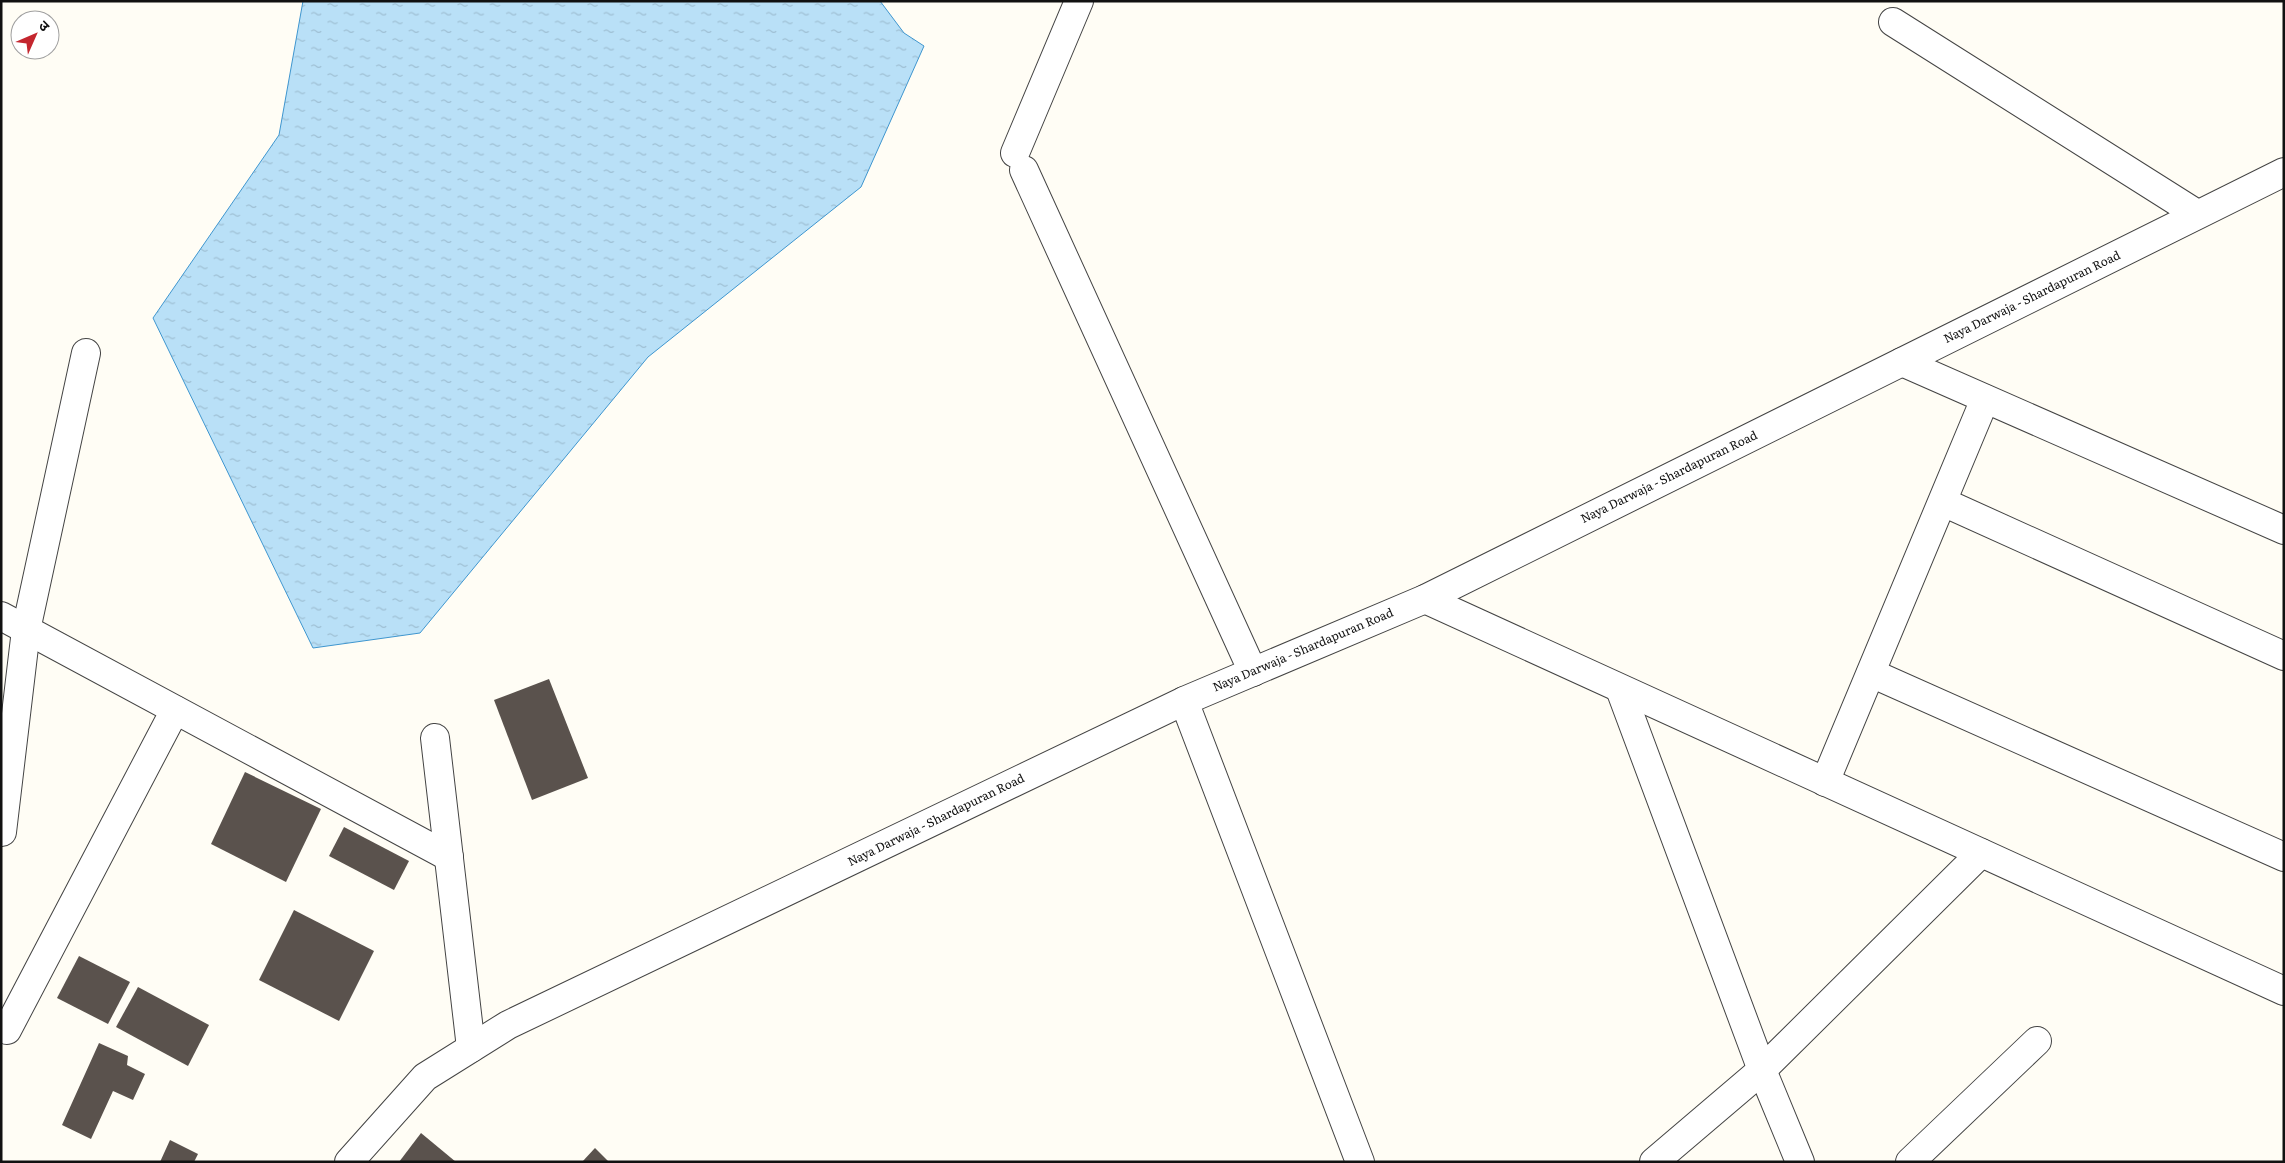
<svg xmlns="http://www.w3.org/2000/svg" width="2285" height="1163" viewBox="0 0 2285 1163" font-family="Literata,'Noto Sans Devanagari',serif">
<defs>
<pattern id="water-ripples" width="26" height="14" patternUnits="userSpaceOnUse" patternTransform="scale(1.25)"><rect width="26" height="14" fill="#b9e0f7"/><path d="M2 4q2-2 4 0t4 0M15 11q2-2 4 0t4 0" fill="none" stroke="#9ebfd3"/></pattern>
</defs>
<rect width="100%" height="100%" fill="#fffdf5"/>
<!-- water -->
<polygon fill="url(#water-ripples)" stroke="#3f96cf" points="303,1 880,1 904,33 924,46 861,187 648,357 420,633 313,648 153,318 279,135"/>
<!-- building -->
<g fill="#5a524d">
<polygon points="549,679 588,778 532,800 494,700"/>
<polygon points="245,772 321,809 286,882 211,844"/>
<polygon points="344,827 409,861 394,890 329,856"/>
<polygon points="294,910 374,951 339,1021 259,980"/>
<polygon points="79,956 130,982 108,1024 57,998"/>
<polygon points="138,987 209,1025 188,1066 116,1027"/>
<polygon points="99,1043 128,1056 127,1065 145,1074 133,1100 113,1091 91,1139 62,1125"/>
<polygon points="421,1133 456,1162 399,1162"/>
<polygon points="170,1140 198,1154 194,1162 160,1162"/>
<polygon points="595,1148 609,1162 582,1162"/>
</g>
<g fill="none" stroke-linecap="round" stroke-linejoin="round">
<defs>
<g id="minor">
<polyline points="1893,22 2197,214"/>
<polyline points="1015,153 1079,1"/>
<polyline points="1024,170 1253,672"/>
<polyline points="1902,362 2284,530"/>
<polyline points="1943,502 2284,656"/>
<polyline points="1425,599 2284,991"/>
<polyline points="1,616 449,857"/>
<polyline points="1871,673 2284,857"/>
<polyline points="1620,689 1762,1070 1800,1162"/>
<polyline points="1184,701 1360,1162"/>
<polyline points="435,738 471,1048"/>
<polyline points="1825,782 1985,399"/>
<polyline points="2,832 26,630 86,353"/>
<polyline points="7,1030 175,710"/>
<polyline points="349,1162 425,1077 508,1025 1184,701 1425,599 2284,172"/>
<polyline points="1654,1162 1762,1070 1981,853"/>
<polyline points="1910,1162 2037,1041"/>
</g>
</defs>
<!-- minor casing -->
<use href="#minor" stroke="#444" stroke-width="30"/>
<!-- minor -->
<use href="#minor" stroke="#fff" stroke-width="28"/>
</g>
<g text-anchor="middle" stroke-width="5" stroke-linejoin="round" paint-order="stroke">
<!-- street labels -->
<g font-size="12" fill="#111" stroke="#fff">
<text transform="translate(2032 297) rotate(-26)" y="4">Naya Darwaja - Shardapuran Road</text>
<text transform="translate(1669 477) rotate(-26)" y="4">Naya Darwaja - Shardapuran Road</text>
<text transform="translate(1303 650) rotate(-23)" y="4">Naya Darwaja - Shardapuran Road</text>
<text transform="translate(936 820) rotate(-26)" y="4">Naya Darwaja - Shardapuran Road</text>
</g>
</g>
<!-- border -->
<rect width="2285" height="1163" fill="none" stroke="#111111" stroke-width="5"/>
<!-- north arrow -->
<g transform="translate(35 35) rotate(45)"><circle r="24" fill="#ffffff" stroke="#a0a0a0"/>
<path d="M0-4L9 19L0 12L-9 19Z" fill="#c4262e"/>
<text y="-8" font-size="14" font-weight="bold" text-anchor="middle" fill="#111111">उ</text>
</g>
</svg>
